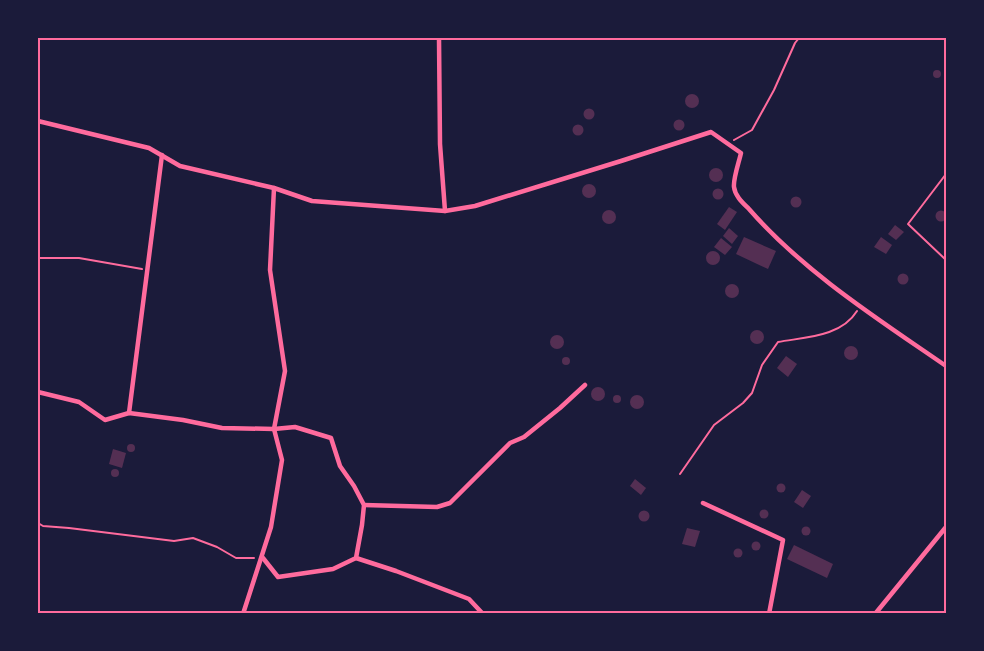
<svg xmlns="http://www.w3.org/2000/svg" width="984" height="651" viewBox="0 0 984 651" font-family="Raleway,sans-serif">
<rect width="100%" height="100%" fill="#1b1b3a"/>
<!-- building -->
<g fill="#542f53">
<circle cx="937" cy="74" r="4"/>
<circle cx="692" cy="101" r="7"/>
<circle cx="589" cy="114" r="5.5"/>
<circle cx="679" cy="125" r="5.5"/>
<circle cx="578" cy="130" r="5.5"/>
<circle cx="716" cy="175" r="7"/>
<circle cx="589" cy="191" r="7"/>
<circle cx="718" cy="194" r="5.5"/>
<circle cx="796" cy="202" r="5.5"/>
<polygon points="729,207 737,212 725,230 717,224"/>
<circle cx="609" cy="217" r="7"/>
<circle cx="941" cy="216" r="5.5"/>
<polygon points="895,225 904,232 896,240 888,234"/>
<polygon points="729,228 738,236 732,244 723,236"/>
<polygon points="744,237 776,251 768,269 736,254"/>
<polygon points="881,237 892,245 886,254 874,247"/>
<polygon points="721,238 732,247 725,255 714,247"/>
<circle cx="713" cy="258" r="7"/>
<circle cx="903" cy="279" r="5.5"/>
<circle cx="732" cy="291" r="7"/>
<circle cx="757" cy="337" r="7"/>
<circle cx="557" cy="342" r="7"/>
<circle cx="851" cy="353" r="7"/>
<polygon points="786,356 797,364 788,377 777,368"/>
<circle cx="566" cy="361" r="4"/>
<circle cx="598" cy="394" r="7"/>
<circle cx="617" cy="399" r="4"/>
<circle cx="637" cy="402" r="7"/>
<circle cx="131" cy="448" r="4"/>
<polygon points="113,449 126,453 122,468 109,464"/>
<circle cx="115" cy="473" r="4"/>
<polygon points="635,479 646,488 641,495 630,486"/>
<circle cx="781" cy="488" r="4.5"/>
<polygon points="802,490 811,496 803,508 794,502"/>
<circle cx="764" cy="514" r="4.5"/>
<circle cx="644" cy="516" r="5.5"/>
<circle cx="806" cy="531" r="4.5"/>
<polygon points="687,528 700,531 695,547 682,544"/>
<circle cx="756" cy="546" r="4.5"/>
<polygon points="794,545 833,564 827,578 787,559"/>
<circle cx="738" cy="553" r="4.5"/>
</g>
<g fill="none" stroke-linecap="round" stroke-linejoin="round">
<!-- path -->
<g stroke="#ff6b9d" stroke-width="2">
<polyline points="734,140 752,130 774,90 795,43 799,38"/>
<polyline points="946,174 908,224 946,260"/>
<polyline points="38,258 79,258 142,269"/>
<path d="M680,474L714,425L743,403L752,393L762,365L778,342C805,337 841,337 857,311"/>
<polyline points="38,523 43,526 69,528 174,541 193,538 217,547 236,558 254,558"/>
</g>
<!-- minor -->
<g stroke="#ff6b9d" stroke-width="4.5">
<polyline points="439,38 440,144 445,211"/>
<path d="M38,121L149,148L180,166L274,188L312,201L445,211L475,206L621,161L711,132L741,153C739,162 733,179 734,187C735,196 743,203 749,209C804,272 878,319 946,366"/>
<polyline points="38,392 79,402 105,420 129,413 183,420 222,428 274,429 295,427 331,438 340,466 354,486 364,505 362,525 356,558 333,569 278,577 263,558"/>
<polyline points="129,413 162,155"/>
<polyline points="703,503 783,540 769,614"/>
<polyline points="364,505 437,507 450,503 510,443 524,437 560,408 585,385"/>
<polyline points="356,558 396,571 469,599 483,614"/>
<polyline points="243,614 271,527 282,460 274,429 285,371 270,270 274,188"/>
<polyline points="875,614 946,527"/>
</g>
</g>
<!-- border -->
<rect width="984" height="651" fill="none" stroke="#1b1b3a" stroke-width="78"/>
<rect x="39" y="39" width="906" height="573" fill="none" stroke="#ff6b9d" stroke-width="2"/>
</svg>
